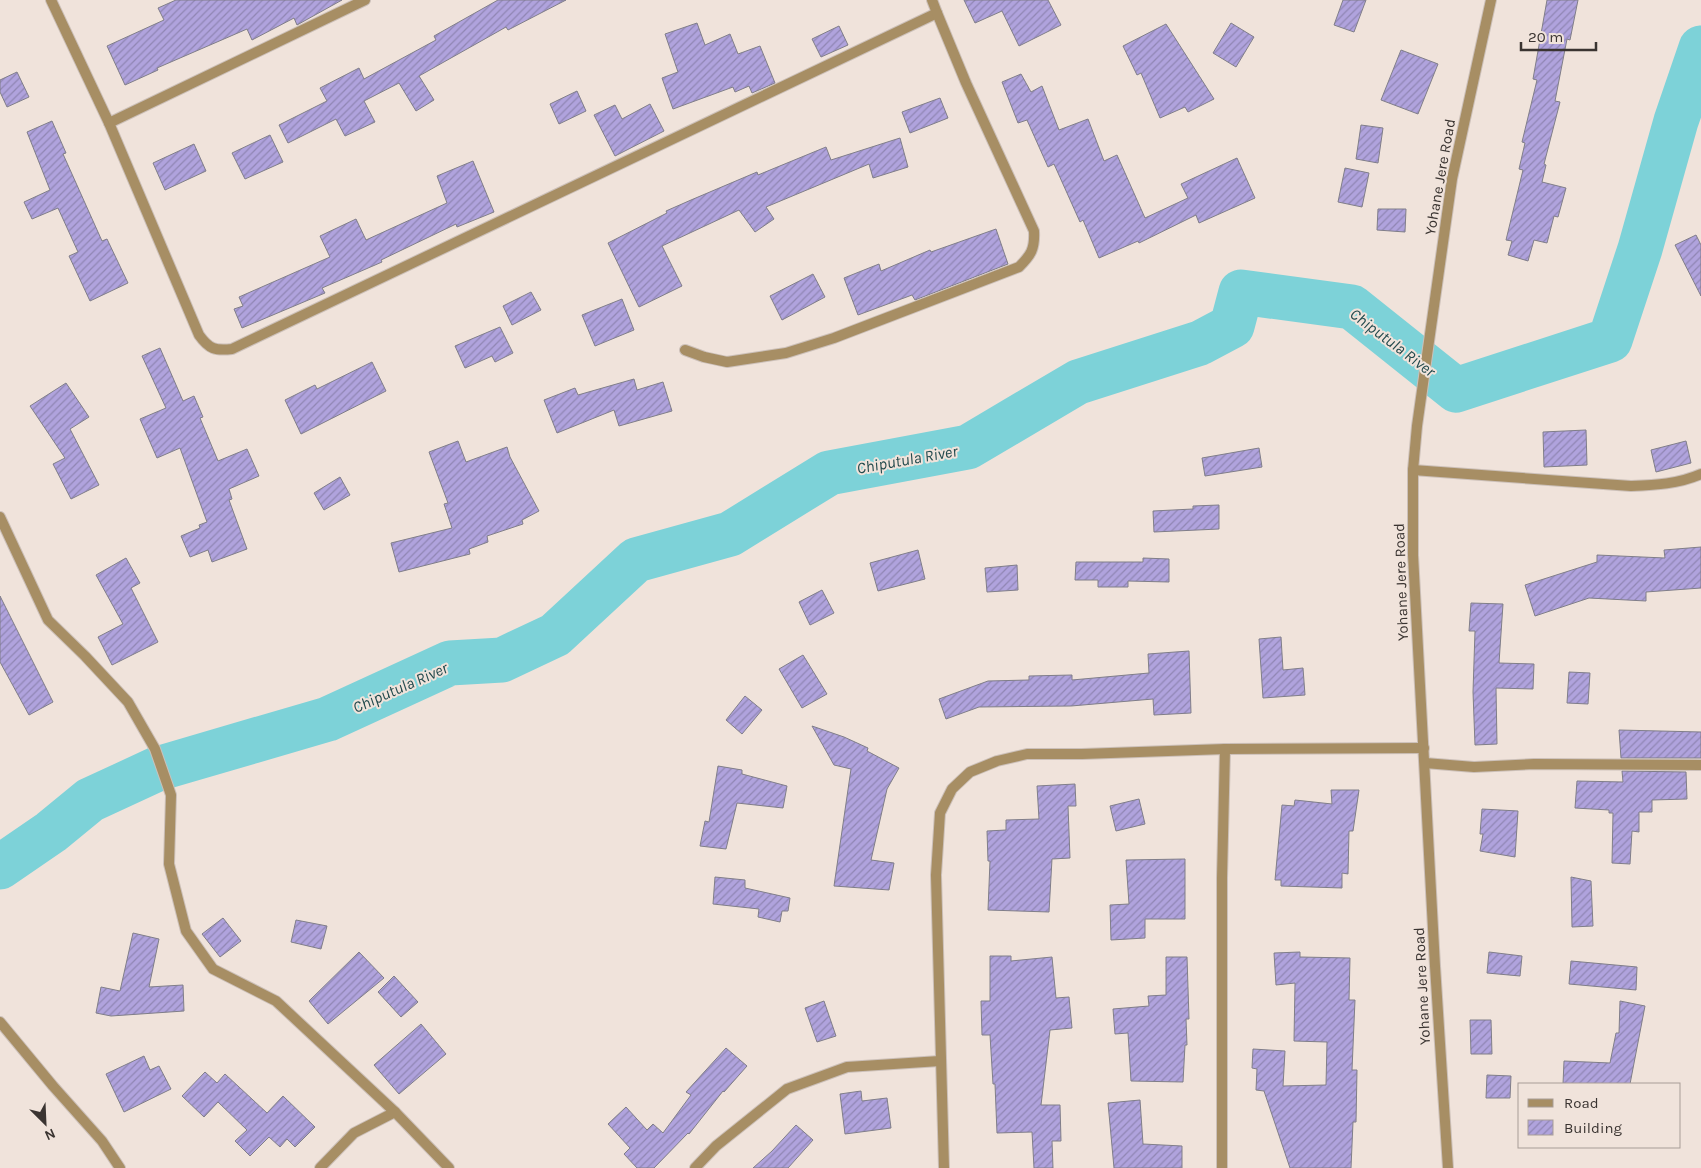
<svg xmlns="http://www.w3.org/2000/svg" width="1701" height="1168" viewBox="0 0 1701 1168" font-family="Karla,sans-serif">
<defs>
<pattern id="building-hatch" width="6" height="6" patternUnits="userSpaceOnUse" patternTransform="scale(1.25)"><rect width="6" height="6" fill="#b0a3dd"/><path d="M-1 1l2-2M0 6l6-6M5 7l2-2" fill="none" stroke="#9086b4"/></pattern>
</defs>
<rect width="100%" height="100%" fill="#f0e3db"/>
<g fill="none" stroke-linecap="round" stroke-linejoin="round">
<!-- river -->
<polyline stroke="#7dd2d8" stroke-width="45" points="0,867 51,832 90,800 157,769 328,719 450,663 502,660 555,635 636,560 730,534 829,473 968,447 1078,382 1200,343 1232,326 1241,292 1352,307 1456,390 1610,340 1640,249 1676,121 1701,48"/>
</g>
<!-- building -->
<g fill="url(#building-hatch)" stroke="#807e89">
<polygon points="176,0 342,0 297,25 294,18 252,40 247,29 157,68 158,70 125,85 107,46 164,20 158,8"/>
<polygon points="498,0 566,0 508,30 506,27 419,76 434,100 416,111 399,83 364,101 375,122 345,136 336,119 288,143 279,125 327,101 320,88 359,68 364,79 436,40 434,36"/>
<polygon points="964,0 1048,0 1061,25 1019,46 1002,11 975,23"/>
<polygon points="1343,0 1366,0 1354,32 1334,25"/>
<polygon points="1547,0 1578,0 1570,40 1567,39 1555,101 1560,102 1544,164 1546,165 1542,182 1566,188 1558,217 1554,216 1547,243 1534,240 1528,261 1508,255 1512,241 1506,240 1523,170 1519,169 1525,143 1522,142 1537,80 1533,79"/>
<polygon points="697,23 705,45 730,34 738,54 760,46 775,83 752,93 749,86 735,92 733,87 673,109 662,78 678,72 665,34"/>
<polygon points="1231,23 1254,37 1236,67 1213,53"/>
<polygon points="1166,24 1214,99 1188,112 1185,107 1160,118 1141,73 1137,75 1123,46"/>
<polygon points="839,26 848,45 821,57 812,39"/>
<polygon points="1401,50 1438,64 1418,114 1381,100"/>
<polygon points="17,72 29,97 7,107 0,92 0,80"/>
<polygon points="1021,74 1031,92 1042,86 1059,130 1088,119 1104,161 1117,155 1145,218 1188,198 1181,184 1237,158 1255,198 1199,223 1196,215 1139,243 1138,241 1099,258 1083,220 1080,222 1054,164 1048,167 1027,120 1018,123 1002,82"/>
<polygon points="577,91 586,111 559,124 550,104"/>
<polygon points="940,98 948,118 910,133 902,112"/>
<polygon points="650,104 664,131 615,156 594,115 615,105 622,119"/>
<polygon points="52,121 66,153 63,154 102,241 107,239 128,283 90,301 69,256 78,252 58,208 32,219 24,202 50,190 27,132"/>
<polygon points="1361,125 1383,128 1378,163 1356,159"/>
<polygon points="270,135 283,162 245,179 232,153"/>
<polygon points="900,138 908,167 873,178 869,164 766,207 774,219 755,232 739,210 662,246 682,286 639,307 608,243 667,213 666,211 691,200 757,172 758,175 826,147 831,160"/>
<polygon points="194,144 206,171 165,190 153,163"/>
<polygon points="473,161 494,212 457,227 456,224 381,260 382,262 322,288 325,293 242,328 234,309 243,306 239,297 330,257 320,236 356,219 366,240 447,203 437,176"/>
<polygon points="1345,168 1369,173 1362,207 1338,202"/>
<polygon points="1378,209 1406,209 1405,232 1377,230"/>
<polygon points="996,229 1008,264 915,300 912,295 858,315 844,278 879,264 881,271 930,250 931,252"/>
<polygon points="1696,235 1701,245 1701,296 1675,245"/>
<polygon points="813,274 825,297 782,320 770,296"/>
<polygon points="531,292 541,310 512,325 503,306"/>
<polygon points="622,299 634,330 595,346 582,315"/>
<polygon points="500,327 513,353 495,362 492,356 465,368 455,346"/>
<polygon points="160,348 183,401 194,396 203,417 200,418 218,461 247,449 259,476 229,489 232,499 229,500 247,549 212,562 208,550 190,557 181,536 200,528 199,525 207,522 180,448 157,458 140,419 166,408 142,356"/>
<polygon points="372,362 386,391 301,434 285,400 315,385 317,389"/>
<polygon points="634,379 637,390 663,382 672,411 619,426 614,410 557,433 544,400 575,388 578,395"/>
<polygon points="66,383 89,417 70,429 99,485 71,499 53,464 65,458 30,406"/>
<polygon points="1586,430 1587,465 1544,467 1543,432"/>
<polygon points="458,441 466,462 507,447 510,457 539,511 522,520 523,524 487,536 488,542 469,549 470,554 399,572 391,543 452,528 444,504 448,503 429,452"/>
<polygon points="1686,441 1691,463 1656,472 1651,450"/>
<polygon points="1259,448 1262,467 1205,476 1202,458"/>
<polygon points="340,477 350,495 324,510 314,493"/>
<polygon points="1219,505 1219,529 1154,532 1153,511 1193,509 1193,506"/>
<polygon points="1701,547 1701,588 1646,592 1646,601 1589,598 1535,616 1525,585 1597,562 1597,555 1665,558 1664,550"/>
<polygon points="918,550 925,579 878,591 870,563"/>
<polygon points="126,558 140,583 131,588 158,642 112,665 98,637 123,624 96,575"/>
<polygon points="1143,558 1169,559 1169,582 1128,581 1128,587 1098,587 1098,580 1075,580 1076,562 1143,562"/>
<polygon points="1017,565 1018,590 987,592 985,568"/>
<polygon points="822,590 834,613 810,625 799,602"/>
<polygon points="0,596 53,702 29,715 0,662"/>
<polygon points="1471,603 1503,604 1499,663 1534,664 1533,689 1496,688 1497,744 1475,745 1473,692 1475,631 1469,631"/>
<polygon points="1281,637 1283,670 1303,668 1305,695 1263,698 1259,639"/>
<polygon points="1189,651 1191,713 1154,715 1153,699 1071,706 979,707 946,719 939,699 988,681 1029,680 1029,676 1072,675 1072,680 1149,673 1148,654"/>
<polygon points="803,655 827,694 802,708 779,669"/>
<polygon points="1569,672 1590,673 1588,704 1567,703"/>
<polygon points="745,696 762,710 742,734 726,720"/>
<polygon points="812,726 844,737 868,748 867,751 899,768 887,789 871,860 894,863 889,890 834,886 851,769 834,765"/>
<polygon points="1619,730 1701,732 1701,758 1621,758"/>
<polygon points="718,766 742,770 742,774 787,786 783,808 737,803 726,849 700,846 705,821 709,822"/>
<polygon points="1622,771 1686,772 1687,799 1652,800 1652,812 1639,812 1639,832 1632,831 1630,864 1612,863 1613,813 1609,813 1609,810 1575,808 1577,781 1623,782"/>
<polygon points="1075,784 1076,806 1068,806 1070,858 1052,859 1049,912 988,910 990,861 988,861 987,831 1006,830 1006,820 1039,819 1037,786"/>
<polygon points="1331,790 1359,790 1353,831 1349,831 1348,874 1342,873 1342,888 1281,886 1281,880 1275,880 1282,805 1294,806 1295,800 1332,804"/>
<polygon points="1139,799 1145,824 1116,831 1110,806"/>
<polygon points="1482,809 1518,811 1515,857 1480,851 1483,834 1480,834"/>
<polygon points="1185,859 1185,919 1145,919 1145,938 1111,940 1110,905 1129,904 1126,860"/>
<polygon points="715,877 745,880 745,888 790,898 788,911 782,911 780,922 758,917 759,909 713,904"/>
<polygon points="1571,877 1591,881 1593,926 1572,927"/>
<polygon points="223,918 241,941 220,957 202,934"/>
<polygon points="296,920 327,926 321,949 291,942"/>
<polygon points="133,933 159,939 149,987 183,985 184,1011 111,1016 96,1013 101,987 120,991"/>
<polygon points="359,952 384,978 328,1024 309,1001"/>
<polygon points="1300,952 1300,957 1350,958 1349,1000 1355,1000 1352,1070 1357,1070 1356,1122 1353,1122 1351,1168 1290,1168 1264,1091 1256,1090 1257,1069 1252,1068 1253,1049 1285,1051 1283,1086 1326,1085 1327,1042 1294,1041 1295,983 1276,985 1274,953"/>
<polygon points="1489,952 1522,956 1520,976 1487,973"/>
<polygon points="990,956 1011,956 1011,961 1052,957 1056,998 1069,997 1072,1028 1050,1030 1041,1105 1060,1105 1061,1141 1052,1141 1053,1168 1034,1168 1032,1132 997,1133 995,1084 993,1084 990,1035 982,1035 981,1001 990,1001"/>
<polygon points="1166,957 1187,957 1189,1019 1186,1019 1187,1045 1185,1045 1183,1082 1131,1081 1128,1033 1115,1034 1113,1009 1149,1006 1148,996 1166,995"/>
<polygon points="1571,961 1637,967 1636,990 1569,984"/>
<polygon points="394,976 418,1002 401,1017 378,992"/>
<polygon points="824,1001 836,1036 817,1042 805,1008"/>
<polygon points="1620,1001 1645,1006 1630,1084 1563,1084 1564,1061 1610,1063 1616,1033 1619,1033"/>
<polygon points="1470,1020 1491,1020 1492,1054 1471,1054"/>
<polygon points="421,1024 446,1054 399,1094 374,1065"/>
<polygon points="726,1048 747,1066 724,1092 723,1091 689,1134 688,1133 654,1168 637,1168 624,1154 630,1148 608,1124 626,1107 647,1130 653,1124 663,1133 691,1095 686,1092"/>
<polygon points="144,1056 150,1070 159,1066 171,1089 124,1112 106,1074"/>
<polygon points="205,1072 217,1083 225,1074 267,1113 283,1096 315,1127 295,1147 287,1139 280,1147 269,1137 250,1156 235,1141 247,1130 218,1102 204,1117 182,1096"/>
<polygon points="1487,1075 1511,1076 1510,1098 1486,1098"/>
<polygon points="861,1091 862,1101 887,1098 891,1128 845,1134 840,1094"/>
<polygon points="1140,1100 1143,1144 1182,1146 1182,1168 1114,1168 1108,1103"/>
<polygon points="796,1125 813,1140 788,1168 753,1168 772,1151"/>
</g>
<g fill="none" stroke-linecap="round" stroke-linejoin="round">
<defs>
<g id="minor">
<polyline points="51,0 109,123"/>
<path d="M365,0L109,123L199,335C209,349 215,351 232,349L937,13L932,0"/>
<path d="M685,350L704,357L727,362L786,353L834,338L1019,267C1031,255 1035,249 1034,231L966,83L937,13"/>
<path d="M1413,470L1631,486C1656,485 1678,484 1701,474"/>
<polyline points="0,517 48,620 85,656 128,702 155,749 171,795 169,864 186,931 213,969 276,1001 395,1112"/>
<polyline points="1425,763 1474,767 1534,764 1701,765"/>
<polyline points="0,1022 53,1086 102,1141 120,1168"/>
<polyline points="320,1168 354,1133 395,1112 449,1168"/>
<polyline points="695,1168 716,1146 787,1089 847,1067 940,1061"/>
<polyline points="944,1168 936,875 940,813 952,789 970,772 997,761 1027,754 1082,754 1225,749 1424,748"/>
<polyline points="1222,1168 1222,878 1225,749"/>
<polyline points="1448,1168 1435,966 1413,555 1413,470 1417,426 1452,179 1491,0"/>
</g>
</defs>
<!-- minor casing -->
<use href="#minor" stroke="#ccc0b9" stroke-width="12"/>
<!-- minor -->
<use href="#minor" stroke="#a78e64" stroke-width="10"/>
</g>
<g text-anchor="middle" stroke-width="4" stroke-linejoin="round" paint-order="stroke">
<!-- street labels -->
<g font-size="15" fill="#3a3431" stroke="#f0e3db">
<text transform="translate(1440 177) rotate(-80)" y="5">Yohane Jere Road</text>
<text transform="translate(1401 582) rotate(-92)" y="5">Yohane Jere Road</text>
<text transform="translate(1422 986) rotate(-93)" y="5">Yohane Jere Road</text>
</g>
<!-- water labels -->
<g font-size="16" font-style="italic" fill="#224a4d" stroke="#f0e3db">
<text transform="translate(1393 342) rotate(37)" y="6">Chiputula River</text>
<text transform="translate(907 459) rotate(-10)" y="6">Chiputula River</text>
<text transform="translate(400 687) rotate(-24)" y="6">Chiputula River</text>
</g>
</g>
<!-- legend -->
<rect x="1518" y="1083" width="162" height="65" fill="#f0e3db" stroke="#a79d97"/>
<rect x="1528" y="1099" width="25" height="8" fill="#a78e64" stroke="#a79d97"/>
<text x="1564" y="1108" font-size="15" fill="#3a3431">Road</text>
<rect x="1528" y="1120" width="25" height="15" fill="url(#building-hatch)" stroke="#a79d97"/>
<text x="1564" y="1133" font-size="15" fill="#3a3431">Building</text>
<!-- north arrow -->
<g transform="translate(45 1123) rotate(156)" stroke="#f0e3db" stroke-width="4" paint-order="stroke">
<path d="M0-4L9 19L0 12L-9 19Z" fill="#3a3431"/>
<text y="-8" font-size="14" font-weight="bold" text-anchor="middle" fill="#3a3431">N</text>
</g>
<!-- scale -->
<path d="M1521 42v8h75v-8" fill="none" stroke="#3a3431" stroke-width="2.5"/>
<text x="1528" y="42" font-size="15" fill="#3a3431" stroke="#f0e3db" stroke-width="4" paint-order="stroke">20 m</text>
</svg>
